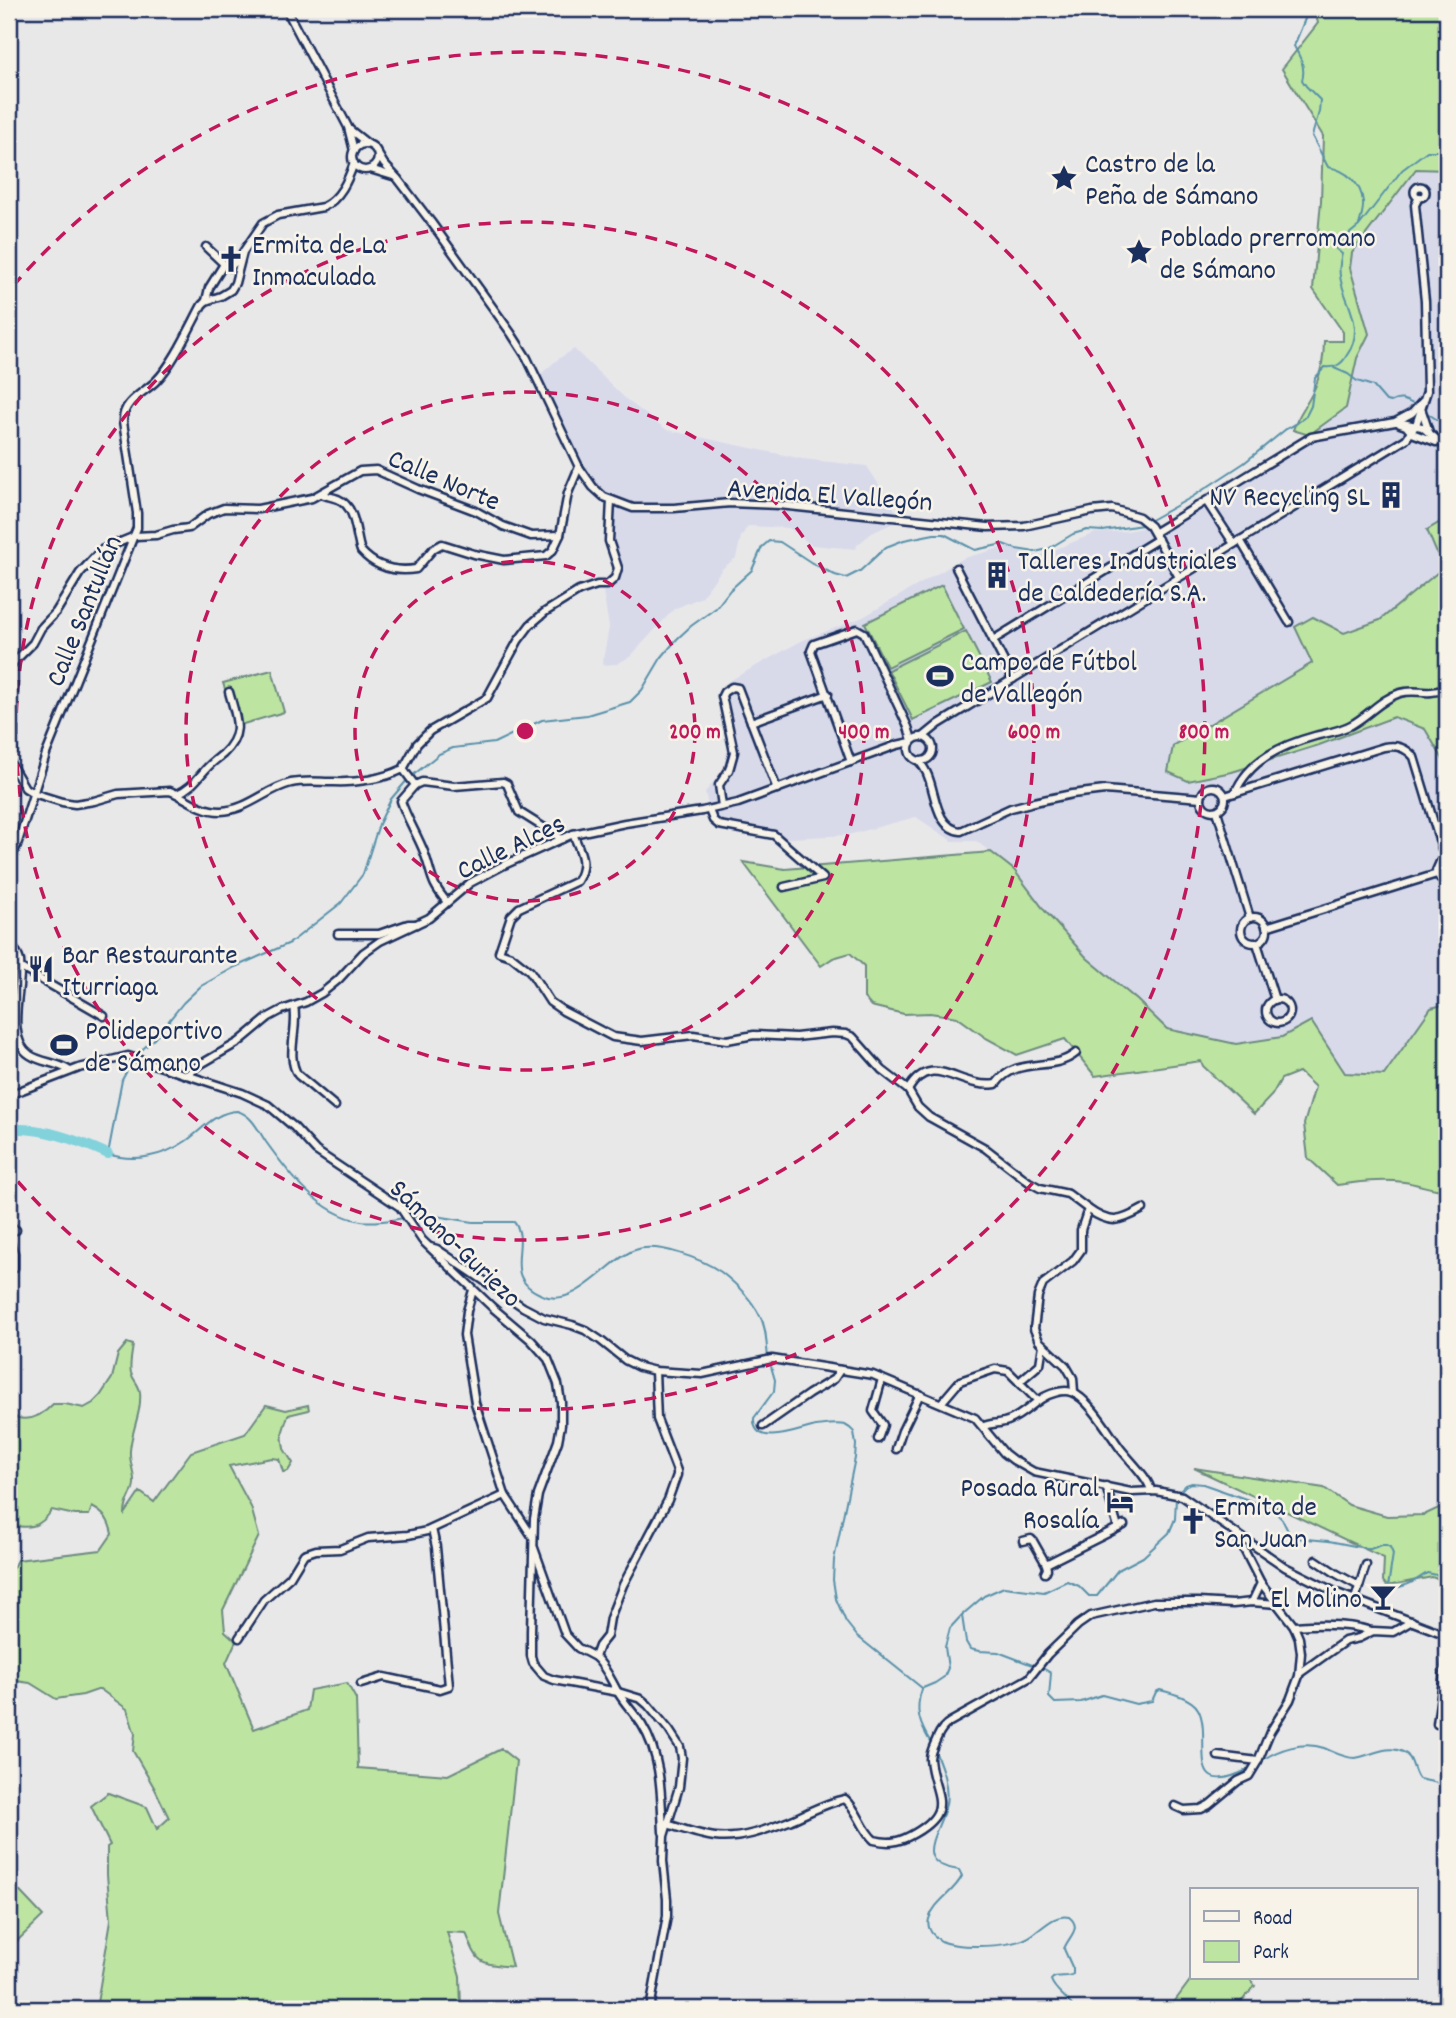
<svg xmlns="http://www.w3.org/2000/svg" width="1456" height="2018" viewBox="0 0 1456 2018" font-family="Dekko,sans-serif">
<rect width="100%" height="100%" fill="#e9e8e9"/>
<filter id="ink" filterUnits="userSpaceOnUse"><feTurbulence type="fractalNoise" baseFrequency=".0143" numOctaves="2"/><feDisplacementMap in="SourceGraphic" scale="14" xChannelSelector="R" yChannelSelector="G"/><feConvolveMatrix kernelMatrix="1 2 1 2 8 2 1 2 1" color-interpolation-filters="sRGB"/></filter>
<g filter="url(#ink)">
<!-- built -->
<g fill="#d8daea">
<polygon points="1416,169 1447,170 1447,518 1427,530 1443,568 1380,620 1344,633 1313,617 1295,628 1312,663 1173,746 1188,781 1232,772 1319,745 1394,717 1425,729 1447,766 1447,1004 1431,1008 1384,1075 1345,1073 1311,1021 1282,1037 1236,1044 1167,1030 1137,1000 1087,958 1045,911 1014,870 976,841 952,841 916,817 848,835 773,839 713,828 705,792 723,771 728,745 719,692 729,681 801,641 863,617 964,558 1004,547 1039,556 1095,533 1127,531 1161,524 1208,498 1309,435 1346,408 1357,358 1369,334 1350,268 1352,253"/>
<polygon points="574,349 628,401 667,430 803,459 867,466 899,516 898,521 872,533 857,545 856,549 811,545 789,528 748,526 741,537 736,558 722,569 702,597 674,609 631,656 617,664 602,665 609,627 603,592 619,581 621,573 608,509 604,501 590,489 583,480 534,380 558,359"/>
</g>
<!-- green -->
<g fill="#bde5a1" stroke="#6c8a80" stroke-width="2">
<path d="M1314,9H1447V170L1416,169L1352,253L1350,268L1369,334L1357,358L1346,408L1309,435L1293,430C1298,414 1310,401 1316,385C1321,372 1324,355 1324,341H1343V332L1313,289L1321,201L1323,136L1282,69L1318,23Z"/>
<polygon points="1447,518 1447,766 1425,729 1394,717 1319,745 1232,772 1188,781 1168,772 1173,746 1312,663 1295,627 1313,617 1344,633 1380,620 1443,568 1427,530"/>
<polygon points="942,585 964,629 887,667 865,623"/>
<polygon points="966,631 992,682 913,720 888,670"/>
<polygon points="272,670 284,712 240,725 230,691 226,692 223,683"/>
<path d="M991,852L1014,870L1045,911L1087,958L1137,1000L1167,1029L1236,1044L1282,1037L1311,1021L1345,1073L1384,1075L1431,1008L1447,1004V1190C1430,1190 1420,1184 1404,1182C1381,1179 1359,1182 1337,1185L1308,1158L1304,1124L1315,1087L1299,1072L1281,1079L1272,1095L1254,1114L1203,1066L1201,1061L1095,1076L1065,1039L1017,1055L986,1038L957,1017L930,1013L904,1014L871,1006L864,998V966L850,953L833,958L821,966L743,862L785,869Z"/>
<path d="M127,1343L133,1345C132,1354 129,1365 131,1373C133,1380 139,1384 140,1392C142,1413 131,1431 130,1451C129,1462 135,1473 134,1484C133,1495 125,1500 125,1514L140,1492L154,1502L191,1452L245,1434L266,1405L286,1410L308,1405L309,1410L288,1415L282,1434L284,1449L293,1463L288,1471L283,1472L279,1459L272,1458L229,1466L251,1507L259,1536L223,1610L225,1631L236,1641L226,1663L254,1729L307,1710L310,1690L347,1683L356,1699L358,1768L448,1775L501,1749L516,1761L499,1914L512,1967C478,1963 479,1965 466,1933L447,1932L460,1976L461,2009H96L111,1920L107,1875V1847L110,1845L91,1806L108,1793L147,1807L157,1829L169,1818L155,1789L133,1751L135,1734L127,1709L100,1689L83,1695L56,1699L30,1683L16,1681L9,1718V1575L17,1560L101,1550L112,1534C109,1520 105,1514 92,1507L89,1515H75L52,1510C40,1528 29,1529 9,1525V1415C26,1423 40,1418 53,1404H65L84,1408L93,1403L100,1396L112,1378L118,1354Z"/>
<polygon points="1194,1468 1324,1488 1349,1505 1387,1516 1424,1515 1447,1504 1447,1583 1432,1577 1387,1586 1383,1581 1384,1558"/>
<polygon points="9,1880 43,1916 13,1945 9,1945"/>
<polygon points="1192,1978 1250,1978 1255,1986 1235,2009 1169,2009"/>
</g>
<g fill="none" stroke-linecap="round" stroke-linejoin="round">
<!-- stream -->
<g stroke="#5891a9" stroke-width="2">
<path d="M1309,9L1294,46C1300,57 1306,67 1302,80L1306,86L1320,100L1319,112L1312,136L1328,167C1346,170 1361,183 1363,202C1364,209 1361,218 1359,225"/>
<polyline points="9,24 13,18 12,9"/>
<path d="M1334,368L1348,374L1357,381L1373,386L1386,401L1391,402C1400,397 1405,400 1413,404"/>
<polyline points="1427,413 1442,423"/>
<path d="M1147,522L1192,497L1244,463L1286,429L1296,424L1306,416L1311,406L1315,378L1325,367C1336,368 1342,364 1347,355C1372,318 1329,292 1342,254L1336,249L1339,242L1359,226L1402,170L1427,151H1440L1447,154"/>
<polyline points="412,776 439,754 453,748 494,743 542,720 587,715 630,702 642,690 661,658 677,639 691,626 716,608 730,590 752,570 762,547 769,541 780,542 812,563 835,575 846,578 860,571 886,547 904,540 934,534 944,534 975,550 1003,544 1016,549 1035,552 1048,549 1073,534 1087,530 1103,531 1142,525"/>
<path d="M410,1217L436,1216L473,1222H514C532,1243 499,1277 542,1295C576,1310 608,1259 635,1250C657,1242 702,1259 721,1272C735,1283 752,1300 760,1316C767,1328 766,1344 768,1357"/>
<path d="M404,1218C390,1220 375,1223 361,1221C319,1214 289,1174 266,1142C258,1130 252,1115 237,1111C215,1112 203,1129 186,1141C164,1156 134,1163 108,1154L122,1080L135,1056L155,1038L183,1003L201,986L235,967L290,943L341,903L363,874L379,824L391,799L408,779"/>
<path d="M770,1363L775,1380L774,1391L754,1418C752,1450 801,1429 816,1426C825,1425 836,1423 845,1425C849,1427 851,1428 854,1432L856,1445L855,1458L834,1560L833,1580L836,1599L846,1622L857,1636L922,1688"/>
<path d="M1178,1493L1186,1485L1192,1483L1203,1484L1263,1505L1277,1514L1282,1519L1290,1535L1296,1538L1329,1541L1370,1549L1382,1545H1386L1390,1547L1393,1554L1388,1587C1402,1590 1415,1581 1427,1573L1447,1577"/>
<polyline points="962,1616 966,1642 970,1649 979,1651 998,1652 1035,1666"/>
<path d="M1041,1667L1051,1673L1049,1697L1055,1703L1081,1702L1102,1695L1136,1704L1152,1701L1156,1692L1160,1690C1172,1693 1192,1698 1198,1709C1214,1737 1181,1803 1249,1769"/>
<polyline points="923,1688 935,1683 944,1677 948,1668 945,1647 950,1628 962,1615 984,1596 1004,1587 1044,1592 1067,1581 1079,1586 1089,1596 1097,1596 1118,1570 1143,1557 1169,1533 1175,1519 1176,1498"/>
<path d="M922,1689C914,1711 920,1725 931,1743"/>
<path d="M935,1751C942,1768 949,1786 946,1804C940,1833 909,1863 959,1870L962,1876C955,1892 934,1901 929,1919C926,1929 933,1936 941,1941C959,1949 1009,1947 1027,1938C1041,1931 1053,1913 1069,1917C1083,1928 1068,1937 1064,1949L1073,1969V1974C1066,1979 1056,1973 1051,1980C1055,1992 1068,1997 1074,2009"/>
<path d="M1261,1761C1278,1749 1303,1741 1324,1748C1334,1752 1344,1758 1355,1758C1370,1756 1388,1744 1403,1752C1414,1757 1412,1771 1419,1779L1447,1785"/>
</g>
<!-- river -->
<path stroke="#81d2db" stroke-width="10" d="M9,1129C43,1127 77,1140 108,1154"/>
<defs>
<g id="minor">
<polyline points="286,9 348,127 354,151"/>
<polyline points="349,129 368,144"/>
<circle cx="365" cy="157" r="13"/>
<polyline points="378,154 384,164 398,179 431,222 511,333 527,358 579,467 593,487 604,497 633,508 674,508 730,503 779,505 988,527 1024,526 1092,511 1112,509 1139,517 1150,526 1179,577"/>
<polyline points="370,169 393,176"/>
<circle cx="1420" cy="192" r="5.5"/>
<polyline points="206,247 224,264 230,267 240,258"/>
<polyline points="206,301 209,288 224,264"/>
<polyline points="1422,411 1429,432"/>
<polyline points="1397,422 1422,427 1447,448"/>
<polyline points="1400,424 1406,426 1412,433 1436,442"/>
<path d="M321,494C326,496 332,497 338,499C357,507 355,535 361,551C376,568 395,572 416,569L433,549L442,544L474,554L504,560L546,556L553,550L560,535L568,493L579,467"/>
<polyline points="1206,501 1234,544"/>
<polyline points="1155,532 1311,437 1395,422 1412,413 1422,402"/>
<polyline points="1240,540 1289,622"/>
<polyline points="956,568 1013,679"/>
<polyline points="993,640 1158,539"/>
<polyline points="9,667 33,643 41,628 56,612 80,573 101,550 135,536 156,535 173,530 189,528 208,514 224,508 258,509 312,498 360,471 376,470 418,489 476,511 503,526 531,536 560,535"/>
<polyline points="751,722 828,694"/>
<circle cx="921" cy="749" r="12"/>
<polyline points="923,737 939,724 1406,439 1416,425 1427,391 1425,301 1415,205 1419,197"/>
<path d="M9,761L25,788L33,793L62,802L75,804L94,801L118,794L170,791L177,794C191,788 196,780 206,769C211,763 217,759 223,754C245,733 236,718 229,692"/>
<path d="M919,761C922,765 926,770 928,776C936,795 936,828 961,831L1011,808L1034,802L1072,794L1105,790L1201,798"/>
<polyline points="851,762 811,651 814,644 857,629 864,633 908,727 912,740"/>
<polyline points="403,769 415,785"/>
<circle cx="1213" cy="799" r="12"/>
<path d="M1235,793C1249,760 1282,745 1315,736C1327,733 1340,731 1351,725C1368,716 1381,699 1400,693C1417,688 1426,697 1447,688"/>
<path d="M177,794C191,802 204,811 221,811C248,810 266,789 291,783C305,780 320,782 334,782C356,783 383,779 403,769L417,744L430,731L487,698L518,641L530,625L545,612L579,591L597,585H607L615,578L618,568L609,541L611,500"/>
<path d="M1225,796L1384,747C1397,745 1405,747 1414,757L1445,859"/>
<polyline points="722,806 719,785 729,770 734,752 722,696 724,692 732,687 738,688 777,789"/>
<polyline points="709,810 713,820 719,825 774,835 823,878 784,887"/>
<polyline points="1217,811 1250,918"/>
<path d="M573,834C580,851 588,863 577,881L519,908L511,916L499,952L511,956L530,971L550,1002L563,1011L613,1037L642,1041L693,1035L727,1040L754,1035L796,1037L832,1033L846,1034L853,1037L882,1070L908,1090L918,1107L929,1117L985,1148L1029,1182L1040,1188L1068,1194L1088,1209L1081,1230V1250L1073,1261L1043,1284L1038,1296L1034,1329L1039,1341L1066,1366L1073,1378L1074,1392"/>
<polyline points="1447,859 1440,862 1436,871 1440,879 1447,882"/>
<path d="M9,863L17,845L46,754L137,528V513L123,422C122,401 144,393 156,381C174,363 190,327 202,305L206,301L221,296L231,290L235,283L243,252L263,223L278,215L323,207C340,199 348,180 354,163"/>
<path d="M447,902C429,881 433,876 424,852C417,834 407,819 401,801L415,785L422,782L454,786L503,782L507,784L519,812L562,839"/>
<circle cx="1254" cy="930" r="13"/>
<polyline points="1266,927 1437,874"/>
<polyline points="338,934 379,934 408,924 416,924"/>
<path d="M9,943L17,953L20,961C23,988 4,1038 30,1055C42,1063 58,1062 70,1071"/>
<polyline points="1257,943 1275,1000"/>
<polyline points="21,968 104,1016"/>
<circle cx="1278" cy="1011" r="12"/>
<path d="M294,1006C299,1028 285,1056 298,1075L335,1106"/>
<polyline points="187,1075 196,1067 239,1042 269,1017 282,1010 306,1002 322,993 338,980 363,953 380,941 429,918 470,883 504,865 573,834 625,823 702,811 738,803 897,745 911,742"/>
<path d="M908,1090C932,1049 959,1090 996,1084C1017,1055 1052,1073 1076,1053"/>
<polyline points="9,1095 79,1068 128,1056 242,1093 268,1105 294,1127 316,1151 400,1207 422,1240 492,1307 531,1340 548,1359 558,1384 561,1402 561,1425 558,1441 538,1495 534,1519 531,1631 531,1656 533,1663 544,1676 554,1680 618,1692 641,1699 648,1705 669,1730 680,1747 682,1758 679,1787 664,1836 663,1861 667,1899 667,1916 650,2009"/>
<path d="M1088,1209C1110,1225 1120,1222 1143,1209"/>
<polyline points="9,1225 16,1230"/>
<polyline points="9,1239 14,1253 14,1268"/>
<polyline points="430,1247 437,1249 523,1307 544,1318 572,1325 585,1330 600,1340 625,1360 639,1367 655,1371 702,1374 772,1359 873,1375 975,1418 1004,1453 1013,1460 1034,1472 1131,1492 1156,1491 1182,1496 1285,1567 1337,1593 1447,1635"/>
<polyline points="473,1290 467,1311 464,1335 475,1403 505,1495 532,1536"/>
<path d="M655,1371L657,1419L677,1471V1475L668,1500L623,1585L610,1618L607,1636L599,1646L595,1657C607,1668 611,1681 619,1694C626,1705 635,1714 642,1725C662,1757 661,1796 663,1832"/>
<polyline points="1019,1382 1040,1364 1043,1345"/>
<polyline points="942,1402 960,1381 995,1369 1008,1371 1038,1401"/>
<polyline points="763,1426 809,1394 834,1379 840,1370"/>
<path d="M984,1426C992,1423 1002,1424 1010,1420C1022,1415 1030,1406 1041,1399C1048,1394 1063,1389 1071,1392C1089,1398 1109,1433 1120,1448C1129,1460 1149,1478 1151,1491"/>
<polyline points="878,1439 883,1425 873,1411 882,1379"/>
<polyline points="896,1449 902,1431 920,1394"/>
<polyline points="1106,1486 1118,1528"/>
<polyline points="1023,1541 1031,1539 1033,1541 1046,1564 1047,1569 1045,1573"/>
<polyline points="534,1548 565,1634 578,1648 595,1657"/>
<polyline points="1316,1560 1337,1574 1359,1586"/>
<polyline points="1046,1564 1124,1525"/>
<polyline points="1355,1599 1366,1565"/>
<polyline points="1252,1602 1261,1583"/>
<path d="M1294,1626C1318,1624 1349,1623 1371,1631"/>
<polyline points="239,1638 264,1600 290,1577 304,1554 316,1550 340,1549 368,1538 408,1535 427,1531 505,1495"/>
<polyline points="1300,1673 1345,1641 1359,1638 1373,1631 1393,1632 1412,1621"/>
<polyline points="361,1684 384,1677 440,1689 449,1686 436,1547 432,1529"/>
<polyline points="1437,1724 1447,1651"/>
<polyline points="1218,1756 1258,1761"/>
<polyline points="1175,1806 1184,1810 1201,1809 1209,1805 1238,1781 1249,1776 1258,1761 1270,1732 1290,1700 1299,1676 1301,1653 1299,1638 1294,1626 1261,1583 1236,1534"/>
<path d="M667,1824C683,1829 699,1835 715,1837C740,1840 766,1830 789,1821C808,1813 825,1803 845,1799C859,1811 861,1829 874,1840C890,1844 900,1842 915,1833C956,1809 933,1794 930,1759C930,1752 934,1745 937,1738C940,1731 943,1726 950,1722L1029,1678L1048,1654L1078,1625L1091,1616L1154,1602H1199L1233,1604L1252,1602L1277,1604"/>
</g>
</defs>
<!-- minor casing -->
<use href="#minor" stroke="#1b2f5e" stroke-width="11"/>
<!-- minor -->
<use href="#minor" stroke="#f7f3e8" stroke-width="6"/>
</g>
</g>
<!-- distance rings -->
<g fill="none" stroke="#c2185b" stroke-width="3.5" stroke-dasharray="12 9">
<circle cx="525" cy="731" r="170"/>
<circle cx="525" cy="731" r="339"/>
<circle cx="525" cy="731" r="509"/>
<path d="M13 286A679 679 0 1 1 13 1176"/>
</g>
<!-- icons -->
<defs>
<symbol id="sight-bare" viewBox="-9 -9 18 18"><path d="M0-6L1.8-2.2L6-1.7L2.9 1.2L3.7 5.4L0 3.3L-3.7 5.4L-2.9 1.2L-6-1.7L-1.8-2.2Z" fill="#1b2f5e" stroke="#f7f3e8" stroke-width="2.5" paint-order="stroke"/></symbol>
<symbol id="church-bare" viewBox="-9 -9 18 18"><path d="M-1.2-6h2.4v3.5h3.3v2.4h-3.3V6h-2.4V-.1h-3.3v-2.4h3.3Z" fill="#1b2f5e" stroke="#f7f3e8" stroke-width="2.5" paint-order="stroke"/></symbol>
<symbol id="building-bare" viewBox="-9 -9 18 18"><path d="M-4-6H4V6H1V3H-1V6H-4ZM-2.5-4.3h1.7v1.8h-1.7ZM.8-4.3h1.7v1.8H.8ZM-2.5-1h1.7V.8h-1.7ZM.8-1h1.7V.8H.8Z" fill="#1b2f5e" stroke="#f7f3e8" stroke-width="2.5" paint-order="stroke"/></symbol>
<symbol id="stadium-bare" viewBox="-9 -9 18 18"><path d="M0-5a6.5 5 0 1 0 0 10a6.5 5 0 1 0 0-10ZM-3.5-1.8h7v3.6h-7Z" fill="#1b2f5e" stroke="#f7f3e8" stroke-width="2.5" paint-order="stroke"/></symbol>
<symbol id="restaurant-bare" viewBox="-9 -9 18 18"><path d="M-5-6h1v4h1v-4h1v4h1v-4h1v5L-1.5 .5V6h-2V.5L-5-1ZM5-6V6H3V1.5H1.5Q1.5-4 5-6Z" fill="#1b2f5e" stroke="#f7f3e8" stroke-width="2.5" paint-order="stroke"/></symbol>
<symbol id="hotel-bare" viewBox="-9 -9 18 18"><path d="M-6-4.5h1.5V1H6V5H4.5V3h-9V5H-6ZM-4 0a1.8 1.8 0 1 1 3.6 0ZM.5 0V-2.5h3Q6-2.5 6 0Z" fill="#1b2f5e" stroke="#f7f3e8" stroke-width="2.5" paint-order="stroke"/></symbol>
<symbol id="bar-bare" viewBox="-9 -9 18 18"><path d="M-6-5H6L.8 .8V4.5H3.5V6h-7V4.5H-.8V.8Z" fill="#1b2f5e" stroke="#f7f3e8" stroke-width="2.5" paint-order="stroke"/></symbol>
</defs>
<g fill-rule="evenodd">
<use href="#sight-bare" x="1045" y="159" width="38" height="38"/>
<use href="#sight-bare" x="1120" y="233" width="38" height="38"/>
<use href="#church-bare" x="212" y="240" width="38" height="38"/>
<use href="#building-bare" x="1372" y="476" width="38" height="38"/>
<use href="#building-bare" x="978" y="556" width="38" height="38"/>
<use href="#stadium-bare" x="921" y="657" width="38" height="38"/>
<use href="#restaurant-bare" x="22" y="950" width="38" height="38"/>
<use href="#stadium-bare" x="45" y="1026" width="38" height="38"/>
<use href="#hotel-bare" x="1101" y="1483" width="38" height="38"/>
<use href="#church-bare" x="1174" y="1502" width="38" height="38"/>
<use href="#bar-bare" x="1364" y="1578" width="38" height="38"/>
</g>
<g text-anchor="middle" stroke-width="5" stroke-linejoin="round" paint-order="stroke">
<!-- poi labels -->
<g font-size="28" fill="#1b2f5e" stroke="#f7f3e8" text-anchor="start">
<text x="1085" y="172">Castro de la<tspan x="1085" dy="32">Peña de Sámano</tspan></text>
<text x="1160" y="246">Poblado prerromano<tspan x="1160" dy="32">de Sámano</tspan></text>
<text x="252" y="253">Ermita de La<tspan x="252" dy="32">Inmaculada</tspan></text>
<text x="1370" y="505" text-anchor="end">NV Recycling SL</text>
<text x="1018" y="569">Talleres Industriales<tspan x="1018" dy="32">de Caldedería S.A.</tspan></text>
<text x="961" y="670">Campo de Fútbol<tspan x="961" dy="32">de Vallegón</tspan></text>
<text x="62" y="963">Bar Restaurante<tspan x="62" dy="32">Iturriaga</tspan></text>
<text x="85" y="1039">Polideportivo<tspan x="85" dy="32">de Sámano</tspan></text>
<text x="1099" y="1496" text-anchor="end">Posada Rural<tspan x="1099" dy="32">Rosalía</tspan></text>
<text x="1214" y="1515">Ermita de<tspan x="1214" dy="32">San Juan</tspan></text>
<text x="1362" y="1607" text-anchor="end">El Molino</text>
</g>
<!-- street labels -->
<g font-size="28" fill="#1b2f5e" stroke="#f7f3e8">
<text transform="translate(445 478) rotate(23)" y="10">Calle Norte</text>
<text transform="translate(830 493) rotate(4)" y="10">Avenida El Vallegón</text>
<text transform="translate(82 610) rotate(-68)" y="10">Calle Santullán</text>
<text transform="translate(510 845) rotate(-26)" y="10">Calle Alces</text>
<text transform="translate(457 1242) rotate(44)" y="10">Sámano-Guriezo</text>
</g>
</g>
<circle cx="525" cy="731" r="10" fill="#c2185b" stroke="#f7f3e8" stroke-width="3.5"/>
<g font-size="21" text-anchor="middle" font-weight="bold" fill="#c2185b" stroke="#f7f3e8" stroke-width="5" stroke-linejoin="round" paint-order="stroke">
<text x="695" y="738">200 m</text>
<text x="864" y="738">400 m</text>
<text x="1034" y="738">600 m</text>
<text x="1204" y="738">800 m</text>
</g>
<!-- margin -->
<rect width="1456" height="2018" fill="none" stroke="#f7f3e8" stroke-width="35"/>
<rect x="18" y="18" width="1421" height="1983" fill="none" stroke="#1b2f5e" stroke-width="2.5" filter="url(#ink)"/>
<!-- legend -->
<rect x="1190" y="1888" width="228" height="91" fill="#f7f3e8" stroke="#9fa5b1" stroke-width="2"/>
<rect x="1204" y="1911" width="35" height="10" fill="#f7f3e8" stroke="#9fa5b1" stroke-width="2"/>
<text x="1253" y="1924" font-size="21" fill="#1b2f5e">Road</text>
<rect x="1204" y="1941" width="35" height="21" fill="#bde5a1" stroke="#9fa5b1" stroke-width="2"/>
<text x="1253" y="1958" font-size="21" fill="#1b2f5e">Park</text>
</svg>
